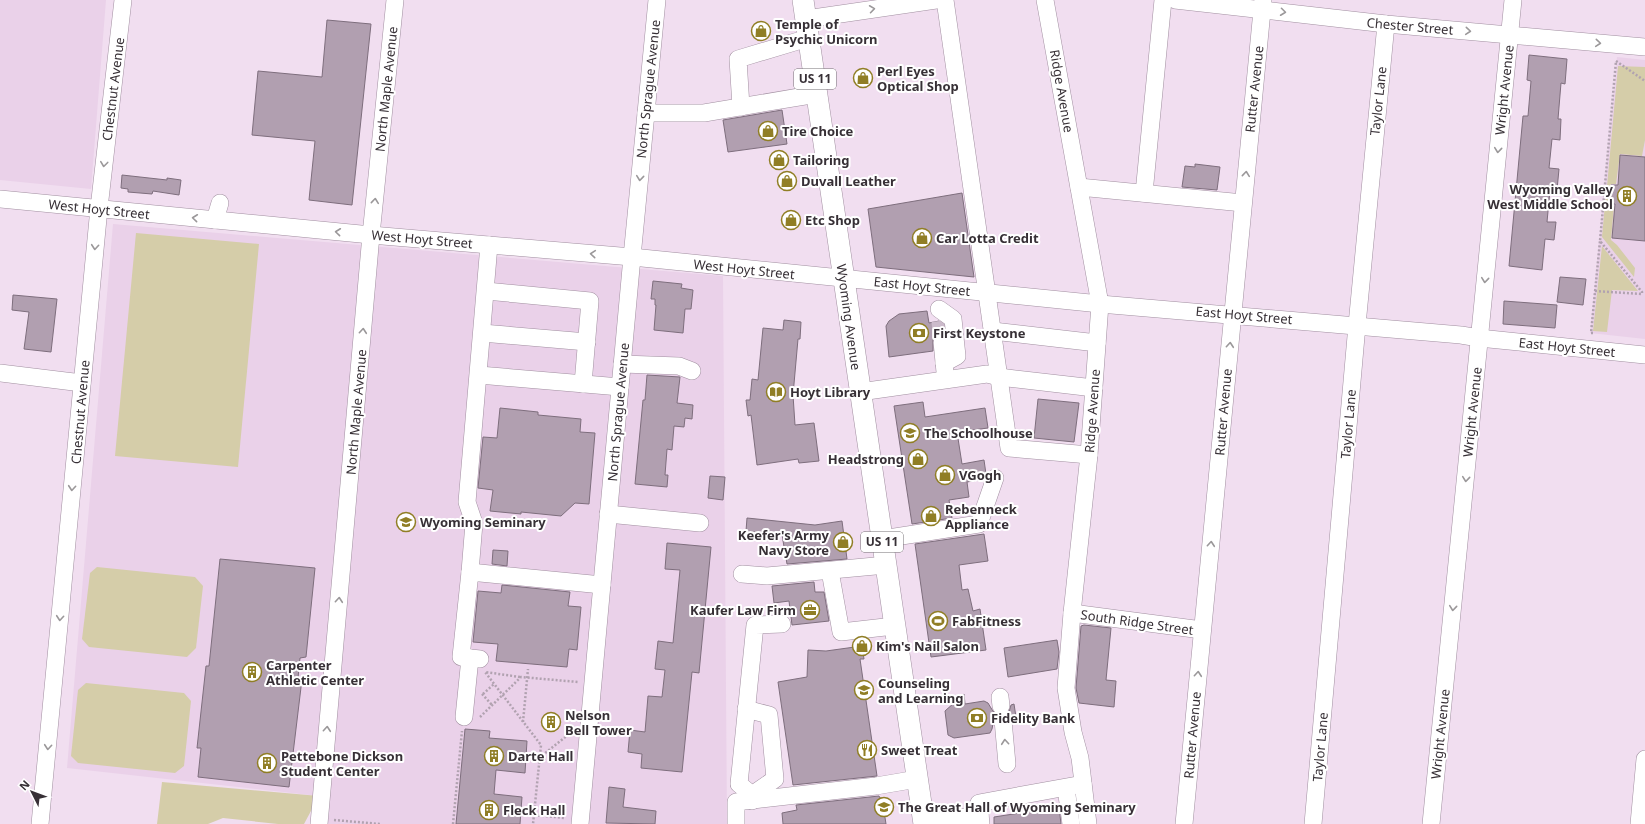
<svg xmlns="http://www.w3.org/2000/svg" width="1645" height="824" viewBox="0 0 1645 824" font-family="'Noto Sans',sans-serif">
<rect width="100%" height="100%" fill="#f1def0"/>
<!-- built -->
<g fill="#ead1e9">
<polygon points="0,0 106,0 91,189 0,180"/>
<polygon points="1617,57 1645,60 1645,339 1590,333"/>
<polygon points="113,224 723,276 727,824 315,824 318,796 67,768"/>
</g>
<!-- green -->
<g fill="#d5cda9">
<polygon points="1618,66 1645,67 1645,140 1642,156 1620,154 1616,184 1611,184 1610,186 1607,186"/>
<polygon points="1606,193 1608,193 1608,205 1614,206 1611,240 1617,245 1635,268 1634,277 1602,237"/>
<polygon points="136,233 259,244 238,467 115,456"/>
<polygon points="1602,246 1638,291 1612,290 1607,332 1593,331"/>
<polygon points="97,567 195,577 203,586 196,648 187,657 89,647 82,639 90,573"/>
<polygon points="86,683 184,693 191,701 184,766 175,773 78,763 71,756 78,690"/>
<polygon points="162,782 319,796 304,824 278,824 223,818 208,824 157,824"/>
</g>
<!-- building -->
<g fill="#b19fb0" stroke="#7e6e7d">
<polygon points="327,20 371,24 352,205 309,200 315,141 252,135 258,71 322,77"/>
<polygon points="1529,55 1567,59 1565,84 1561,83 1558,119 1561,119 1560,140 1552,139 1549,168 1559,169 1557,190 1550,190 1547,222 1556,222 1554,240 1545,239 1542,270 1509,266 1523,116 1528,116 1531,81 1527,80"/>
<polygon points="782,110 787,144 728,152 723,120"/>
<polygon points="1620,155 1645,157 1645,241 1612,238 1615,204 1609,204 1611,185 1618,185"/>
<polygon points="1195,164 1220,167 1217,190 1182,187 1185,166 1195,167"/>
<polygon points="122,175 167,180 167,178 181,180 179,195 153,191 152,194 128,192 128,189 121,188"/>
<polygon points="962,193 974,277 876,267 868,209"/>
<polygon points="1560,277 1586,279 1583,305 1557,302"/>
<polygon points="653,281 682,284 681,288 693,290 691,309 685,309 683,333 654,330 656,305 655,305 655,299 651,299"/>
<polygon points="13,295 57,299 51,352 24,349 29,312 12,310"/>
<polygon points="1504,301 1557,305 1555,328 1503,324"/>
<polygon points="927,311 929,323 939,321 944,325 944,333 937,334 933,338 933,351 889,357 886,326 889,321 899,314"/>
<polygon points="784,320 801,322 800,339 798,339 793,395 795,425 814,423 819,461 799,463 798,459 757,465 751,415 748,416 746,400 750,400 752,379 758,380 763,328 783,330"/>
<polygon points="647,375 680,377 677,403 693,405 692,419 685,418 684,427 674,426 672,450 667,449 665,475 668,475 667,487 635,484 643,400 645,400"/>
<polygon points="1038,399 1079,403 1074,442 1034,438"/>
<polygon points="923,402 925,417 985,408 988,428 957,432 962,464 984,460 986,474 984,479 967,482 969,497 949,500 952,518 912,524 894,406"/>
<polygon points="500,408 538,412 538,415 581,419 580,432 595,433 589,504 575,503 561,516 521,512 521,514 490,511 493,490 478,488 483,437 497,438"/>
<polygon points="710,476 725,477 723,500 708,498"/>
<polygon points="747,518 815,525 842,521 847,559 787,564 782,535 746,531"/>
<polygon points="984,534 988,561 959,565 962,590 968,589 973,611 980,609 986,650 931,657 915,544"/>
<polygon points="667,543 711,547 699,673 692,672 682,772 641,768 642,754 628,752 630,730 645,732 648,696 662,697 665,670 655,669 658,641 673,643 680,570 665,569"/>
<polygon points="493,550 508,551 507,566 492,564"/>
<polygon points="220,559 315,568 306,657 300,658 298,678 302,679 289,787 198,777 201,748 197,748 206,666 209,666"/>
<polygon points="814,582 815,592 824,592 829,621 792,625 789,601 774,603 772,586"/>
<polygon points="502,585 570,592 568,606 581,607 577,650 569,649 567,667 496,661 498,644 473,642 478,591 501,593"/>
<polygon points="1084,625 1111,628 1106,680 1116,681 1114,707 1079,703 1076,688 1081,626"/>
<polygon points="1057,640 1059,652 1057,669 1008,677 1004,648"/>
<polygon points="862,646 864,659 860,659 877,776 793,785 778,682 807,677 808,650 826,651"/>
<polygon points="964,694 965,704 984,701 988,703 991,708 995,714 992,729 990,733 954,738 948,735 945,711"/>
<polygon points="1014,704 1016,717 1013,718 1009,712 1011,705"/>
<polygon points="545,715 559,716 558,729 544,728"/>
<polygon points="465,729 490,731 489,738 527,741 525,773 496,770 494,794 522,797 520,824 456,824"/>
<polygon points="609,787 625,789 623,807 656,811 655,824 606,823"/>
<polygon points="879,796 880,798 882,798 886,824 783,824 782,813 797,810 796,805"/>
<polygon points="1059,807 1061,824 994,824 994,817"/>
</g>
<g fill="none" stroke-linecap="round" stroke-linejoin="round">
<!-- minor-tunnel -->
<polyline stroke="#ccbbcb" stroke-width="17" stroke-dasharray="17 8" stroke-linecap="butt" points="940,321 942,342"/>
<defs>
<g id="minor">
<polyline points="945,0 1009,448 1089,455"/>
<polyline points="1045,0 1100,304 1089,455 1072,613 1066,688 1073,732 1080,758 1088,824"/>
<polyline points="1175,0 1386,24 1645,47"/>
<polyline points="806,19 936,0"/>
<polyline points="741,107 738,59 808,38"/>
<polyline points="646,113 704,113 817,94"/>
<polyline points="1079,187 1243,203"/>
<polyline points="1144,193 1163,0"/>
<polyline points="0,199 371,235 632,257 1100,304 1461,335 1479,338 1645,355"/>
<polyline points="215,220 220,203"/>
<polyline points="486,291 590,301 583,384"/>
<polyline points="939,309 953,319 957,356 944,363"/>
<polyline points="993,331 1097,343"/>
<polyline points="482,333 587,342"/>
<polyline points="942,342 945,372"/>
<polyline points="622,364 679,366 692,371"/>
<polyline points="0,373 82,383"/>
<polyline points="479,375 620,387"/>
<polyline points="860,392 987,374 999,377 1094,388"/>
<polyline points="608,514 700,523"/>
<polyline points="882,539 979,524 995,478"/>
<polyline points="830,571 841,632 894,626"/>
<polyline points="470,572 474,523 467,502 489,245"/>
<polyline points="742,574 767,576 886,565"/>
<polyline points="1072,613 1202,630"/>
<polyline points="480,659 461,657 470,572 602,585"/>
<polyline points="1000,697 1001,706"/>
<polyline points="746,709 769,715 775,779 752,795"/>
<polyline points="464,717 470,658"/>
<polyline points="1003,720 1007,764"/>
<polyline points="1066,788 1071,824"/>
<polyline points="752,801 752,795 739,784 755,625 782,624"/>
<polyline points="924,823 980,815"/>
<polyline points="40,824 99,208 123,0"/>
<polyline points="319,824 371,235 395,0"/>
<polyline points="580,824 632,257 657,0"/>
<polyline points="736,824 736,802 876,786 917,779"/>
<polyline points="981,824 979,803 1083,784"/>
<polyline points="1184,824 1263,0"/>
<polyline points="1313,824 1357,325 1386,24"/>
<polyline points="1431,824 1513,0"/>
<polyline points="1639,824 1645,759"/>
</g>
<polyline id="major" points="803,0 924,824"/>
</defs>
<!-- minor casing -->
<use href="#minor" stroke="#a18fa0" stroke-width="18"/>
<!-- major casing -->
<use href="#major" stroke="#a18fa0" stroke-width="22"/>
<!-- path -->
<g stroke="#b1a2b0" stroke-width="2.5" stroke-dasharray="2 2" stroke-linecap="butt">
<polyline points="1616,61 1645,81"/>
<polyline points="1595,291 1642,294 1642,292 1600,241 1616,61"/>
<polyline points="1593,333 1591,333 1600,241"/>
<polyline points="520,677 485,672 541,745 533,824"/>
<polyline points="482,694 492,705"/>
<polyline points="483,694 494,684"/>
<polyline points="480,717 521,677 578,682"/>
<polyline points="523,722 528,669"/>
<polyline points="539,758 573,731"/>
<polyline points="540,758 570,761"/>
<polyline points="534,815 565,818"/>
<polyline points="334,820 380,824"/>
<polyline points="453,824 462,731"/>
</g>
<!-- minor -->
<use href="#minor" stroke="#fff" stroke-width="17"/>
<!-- major -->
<use href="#major" stroke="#fff" stroke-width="21"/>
</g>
<!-- one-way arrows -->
<defs><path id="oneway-chevron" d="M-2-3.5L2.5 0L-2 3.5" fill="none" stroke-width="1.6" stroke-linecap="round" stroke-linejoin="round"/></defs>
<g stroke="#9b989a">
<use href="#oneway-chevron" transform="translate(872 9) rotate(-8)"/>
<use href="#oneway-chevron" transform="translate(1283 12) rotate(7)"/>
<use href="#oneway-chevron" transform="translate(1468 31) rotate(5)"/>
<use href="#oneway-chevron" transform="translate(1598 43) rotate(5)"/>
<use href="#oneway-chevron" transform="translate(1498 150) rotate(96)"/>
<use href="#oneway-chevron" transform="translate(104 164) rotate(97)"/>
<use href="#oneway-chevron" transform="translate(1246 174) rotate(-84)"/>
<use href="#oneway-chevron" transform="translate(640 178) rotate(96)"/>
<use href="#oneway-chevron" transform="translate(375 201) rotate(-84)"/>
<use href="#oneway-chevron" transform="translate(195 218) rotate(-174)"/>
<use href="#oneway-chevron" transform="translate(338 232) rotate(-174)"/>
<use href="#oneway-chevron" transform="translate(95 247) rotate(95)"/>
<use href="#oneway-chevron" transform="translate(593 254) rotate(-175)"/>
<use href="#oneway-chevron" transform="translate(1485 280) rotate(96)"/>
<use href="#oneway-chevron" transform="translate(363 331) rotate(-85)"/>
<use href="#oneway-chevron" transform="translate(1230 345) rotate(-85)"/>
<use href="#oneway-chevron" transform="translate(1466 479) rotate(96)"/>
<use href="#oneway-chevron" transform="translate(72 488) rotate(95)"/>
<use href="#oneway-chevron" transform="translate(1211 544) rotate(-85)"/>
<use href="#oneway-chevron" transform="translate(339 600) rotate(-85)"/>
<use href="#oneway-chevron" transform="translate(1453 608) rotate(96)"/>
<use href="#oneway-chevron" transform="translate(60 618) rotate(95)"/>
<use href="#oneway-chevron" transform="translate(1198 674) rotate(-85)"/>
<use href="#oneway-chevron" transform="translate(327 729) rotate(-85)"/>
<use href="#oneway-chevron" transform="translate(1005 742) rotate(-95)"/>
<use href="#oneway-chevron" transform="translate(48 747) rotate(95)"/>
</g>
<!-- icons -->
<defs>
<symbol id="shop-ring" viewBox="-11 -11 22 22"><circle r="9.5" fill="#fff" stroke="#907e25" stroke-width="1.5"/><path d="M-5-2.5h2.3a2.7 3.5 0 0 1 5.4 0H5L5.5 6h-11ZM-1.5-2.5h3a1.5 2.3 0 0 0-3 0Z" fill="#907e25"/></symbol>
<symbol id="building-ring" viewBox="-11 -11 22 22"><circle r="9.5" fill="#fff" stroke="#907e25" stroke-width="1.5"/><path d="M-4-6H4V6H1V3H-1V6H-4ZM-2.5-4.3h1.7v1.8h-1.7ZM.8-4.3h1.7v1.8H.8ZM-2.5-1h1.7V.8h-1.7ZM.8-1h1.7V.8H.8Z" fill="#907e25"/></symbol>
<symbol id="bank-ring" viewBox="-11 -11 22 22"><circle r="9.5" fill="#fff" stroke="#907e25" stroke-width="1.5"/><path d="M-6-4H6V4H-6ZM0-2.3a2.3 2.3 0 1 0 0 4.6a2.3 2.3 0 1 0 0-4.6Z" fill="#907e25"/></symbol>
<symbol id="library-ring" viewBox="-11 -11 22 22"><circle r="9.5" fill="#fff" stroke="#907e25" stroke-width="1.5"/><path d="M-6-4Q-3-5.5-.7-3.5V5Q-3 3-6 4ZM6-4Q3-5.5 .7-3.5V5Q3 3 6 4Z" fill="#907e25"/></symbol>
<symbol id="school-ring" viewBox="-11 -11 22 22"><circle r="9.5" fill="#fff" stroke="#907e25" stroke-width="1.5"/><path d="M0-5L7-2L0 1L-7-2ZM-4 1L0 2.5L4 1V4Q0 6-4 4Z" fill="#907e25"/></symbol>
<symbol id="office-ring" viewBox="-11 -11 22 22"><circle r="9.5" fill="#fff" stroke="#907e25" stroke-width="1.5"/><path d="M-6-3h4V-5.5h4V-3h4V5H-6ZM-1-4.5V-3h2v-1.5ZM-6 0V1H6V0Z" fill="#907e25"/></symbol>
<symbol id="stadium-ring" viewBox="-11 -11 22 22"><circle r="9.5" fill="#fff" stroke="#907e25" stroke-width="1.5"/><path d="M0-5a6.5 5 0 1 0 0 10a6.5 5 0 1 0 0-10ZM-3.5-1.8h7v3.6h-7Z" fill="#907e25"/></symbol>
<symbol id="restaurant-ring" viewBox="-11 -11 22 22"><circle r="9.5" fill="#fff" stroke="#907e25" stroke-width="1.5"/><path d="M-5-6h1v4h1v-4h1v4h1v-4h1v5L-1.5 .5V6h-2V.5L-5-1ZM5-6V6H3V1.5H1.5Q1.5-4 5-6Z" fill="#907e25"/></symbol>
</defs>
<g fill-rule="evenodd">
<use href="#shop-ring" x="750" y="20" width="22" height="22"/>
<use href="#shop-ring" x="852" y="67" width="22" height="22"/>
<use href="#shop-ring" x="757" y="120" width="22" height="22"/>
<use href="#shop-ring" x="768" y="149" width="22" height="22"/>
<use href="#shop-ring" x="776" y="170" width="22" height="22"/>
<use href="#building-ring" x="1616" y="185" width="22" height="22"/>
<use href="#shop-ring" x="780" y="209" width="22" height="22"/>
<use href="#shop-ring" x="911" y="227" width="22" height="22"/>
<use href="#bank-ring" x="908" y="322" width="22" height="22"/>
<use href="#library-ring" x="765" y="381" width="22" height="22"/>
<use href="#school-ring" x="899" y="422" width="22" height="22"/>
<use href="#shop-ring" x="907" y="448" width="22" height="22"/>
<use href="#shop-ring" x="934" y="464" width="22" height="22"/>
<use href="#shop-ring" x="920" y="505" width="22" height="22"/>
<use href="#school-ring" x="395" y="511" width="22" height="22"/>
<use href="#shop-ring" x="832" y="531" width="22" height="22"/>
<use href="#office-ring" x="799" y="599" width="22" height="22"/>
<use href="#stadium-ring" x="927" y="610" width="22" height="22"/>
<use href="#shop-ring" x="851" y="635" width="22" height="22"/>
<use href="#building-ring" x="241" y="661" width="22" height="22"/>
<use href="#school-ring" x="853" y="679" width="22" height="22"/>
<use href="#bank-ring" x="966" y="707" width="22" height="22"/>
<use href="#building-ring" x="540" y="711" width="22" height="22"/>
<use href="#restaurant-ring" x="856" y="739" width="22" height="22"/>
<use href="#building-ring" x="483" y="745" width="22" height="22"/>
<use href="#building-ring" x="256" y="752" width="22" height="22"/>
<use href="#school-ring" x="873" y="796" width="22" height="22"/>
<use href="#building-ring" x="478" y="799" width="22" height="22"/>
</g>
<g text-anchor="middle" stroke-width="4" stroke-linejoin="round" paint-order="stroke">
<!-- shield labels -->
<g fill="#fff" stroke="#736e72" stroke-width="1">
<rect x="794" y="69" width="42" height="20" rx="3"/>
<rect x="861" y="532" width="42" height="20" rx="3"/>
</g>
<g font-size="12" font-weight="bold" fill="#373036">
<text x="815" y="83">US 11</text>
<text x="882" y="546">US 11</text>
</g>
<!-- poi labels -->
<g font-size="13" font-weight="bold" fill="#373036" stroke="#fff" text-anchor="start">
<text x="775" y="29">Temple of<tspan x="775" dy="15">Psychic Unicorn</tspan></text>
<text x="877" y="76">Perl Eyes<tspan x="877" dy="15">Optical Shop</tspan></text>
<text x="782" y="136">Tire Choice</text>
<text x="793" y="165">Tailoring</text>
<text x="801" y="186">Duvall Leather</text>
<text x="1613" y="194" text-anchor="end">Wyoming Valley<tspan x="1613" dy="15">West Middle School</tspan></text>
<text x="805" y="225">Etc Shop</text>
<text x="936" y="243">Car Lotta Credit</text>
<text x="933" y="338">First Keystone</text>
<text x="790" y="397">Hoyt Library</text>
<text x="924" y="438">The Schoolhouse</text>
<text x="904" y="464" text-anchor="end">Headstrong</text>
<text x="959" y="480">VGogh</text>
<text x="945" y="514">Rebenneck<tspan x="945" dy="15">Appliance</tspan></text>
<text x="420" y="527">Wyoming Seminary</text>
<text x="829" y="540" text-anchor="end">Keefer's Army<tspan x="829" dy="15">Navy Store</tspan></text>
<text x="796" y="615" text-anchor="end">Kaufer Law Firm</text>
<text x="952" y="626">FabFitness</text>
<text x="876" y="651">Kim's Nail Salon</text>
<text x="266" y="670">Carpenter<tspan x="266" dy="15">Athletic Center</tspan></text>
<text x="878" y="688">Counseling<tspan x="878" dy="15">and Learning</tspan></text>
<text x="565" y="720">Nelson<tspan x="565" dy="15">Bell Tower</tspan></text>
<text x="991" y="723">Fidelity Bank</text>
<text x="881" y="755">Sweet Treat</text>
<text x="281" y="761">Pettebone Dickson<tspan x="281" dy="15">Student Center</tspan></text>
<text x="508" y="761">Darte Hall</text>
<text x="898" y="812">The Great Hall of Wyoming Seminary</text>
<text x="503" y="815">Fleck Hall</text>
</g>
<!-- street labels -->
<g font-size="13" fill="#373036" stroke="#fff">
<text transform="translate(1410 26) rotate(5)" y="5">Chester Street</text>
<text transform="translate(113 89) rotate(-83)" y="5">Chestnut Avenue</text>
<text transform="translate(386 89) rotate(-84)" y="5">North Maple Avenue</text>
<text transform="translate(648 89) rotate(-84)" y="5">North Sprague Avenue</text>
<text transform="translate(1254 89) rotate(-84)" y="5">Rutter Avenue</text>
<text transform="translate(1504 90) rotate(-84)" y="5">Wright Avenue</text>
<text transform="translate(1062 91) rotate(80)" y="5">Ridge Avenue</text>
<text transform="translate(1378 101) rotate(-84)" y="5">Taylor Lane</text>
<text transform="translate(99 209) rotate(6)" y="5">West Hoyt Street</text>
<text transform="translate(422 239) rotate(5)" y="5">West Hoyt Street</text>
<text transform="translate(744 269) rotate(6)" y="5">West Hoyt Street</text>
<text transform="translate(922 286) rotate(6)" y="5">East Hoyt Street</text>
<text transform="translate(1244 315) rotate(5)" y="5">East Hoyt Street</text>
<text transform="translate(849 317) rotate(82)" y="5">Wyoming Avenue</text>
<text transform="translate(1567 347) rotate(6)" y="5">East Hoyt Street</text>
<text transform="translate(1092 411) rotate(-86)" y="5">Ridge Avenue</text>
<text transform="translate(80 412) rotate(-85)" y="5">Chestnut Avenue</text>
<text transform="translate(356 412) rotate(-85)" y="5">North Maple Avenue</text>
<text transform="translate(618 412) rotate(-85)" y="5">North Sprague Avenue</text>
<text transform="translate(1223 412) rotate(-85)" y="5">Rutter Avenue</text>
<text transform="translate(1472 412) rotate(-84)" y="5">Wright Avenue</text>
<text transform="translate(1348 424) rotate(-85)" y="5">Taylor Lane</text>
<text transform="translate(1137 622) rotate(8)" y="5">South Ridge Street</text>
<text transform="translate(1440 734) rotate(-84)" y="5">Wright Avenue</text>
<text transform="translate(1192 735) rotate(-85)" y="5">Rutter Avenue</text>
<text transform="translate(1320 747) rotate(-85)" y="5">Taylor Lane</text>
</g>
</g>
<!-- north arrow -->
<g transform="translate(32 792) rotate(312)" stroke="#ffffff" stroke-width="3" paint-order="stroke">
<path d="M0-3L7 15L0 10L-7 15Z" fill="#373036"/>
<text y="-6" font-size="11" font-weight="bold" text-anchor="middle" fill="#373036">N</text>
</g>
</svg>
